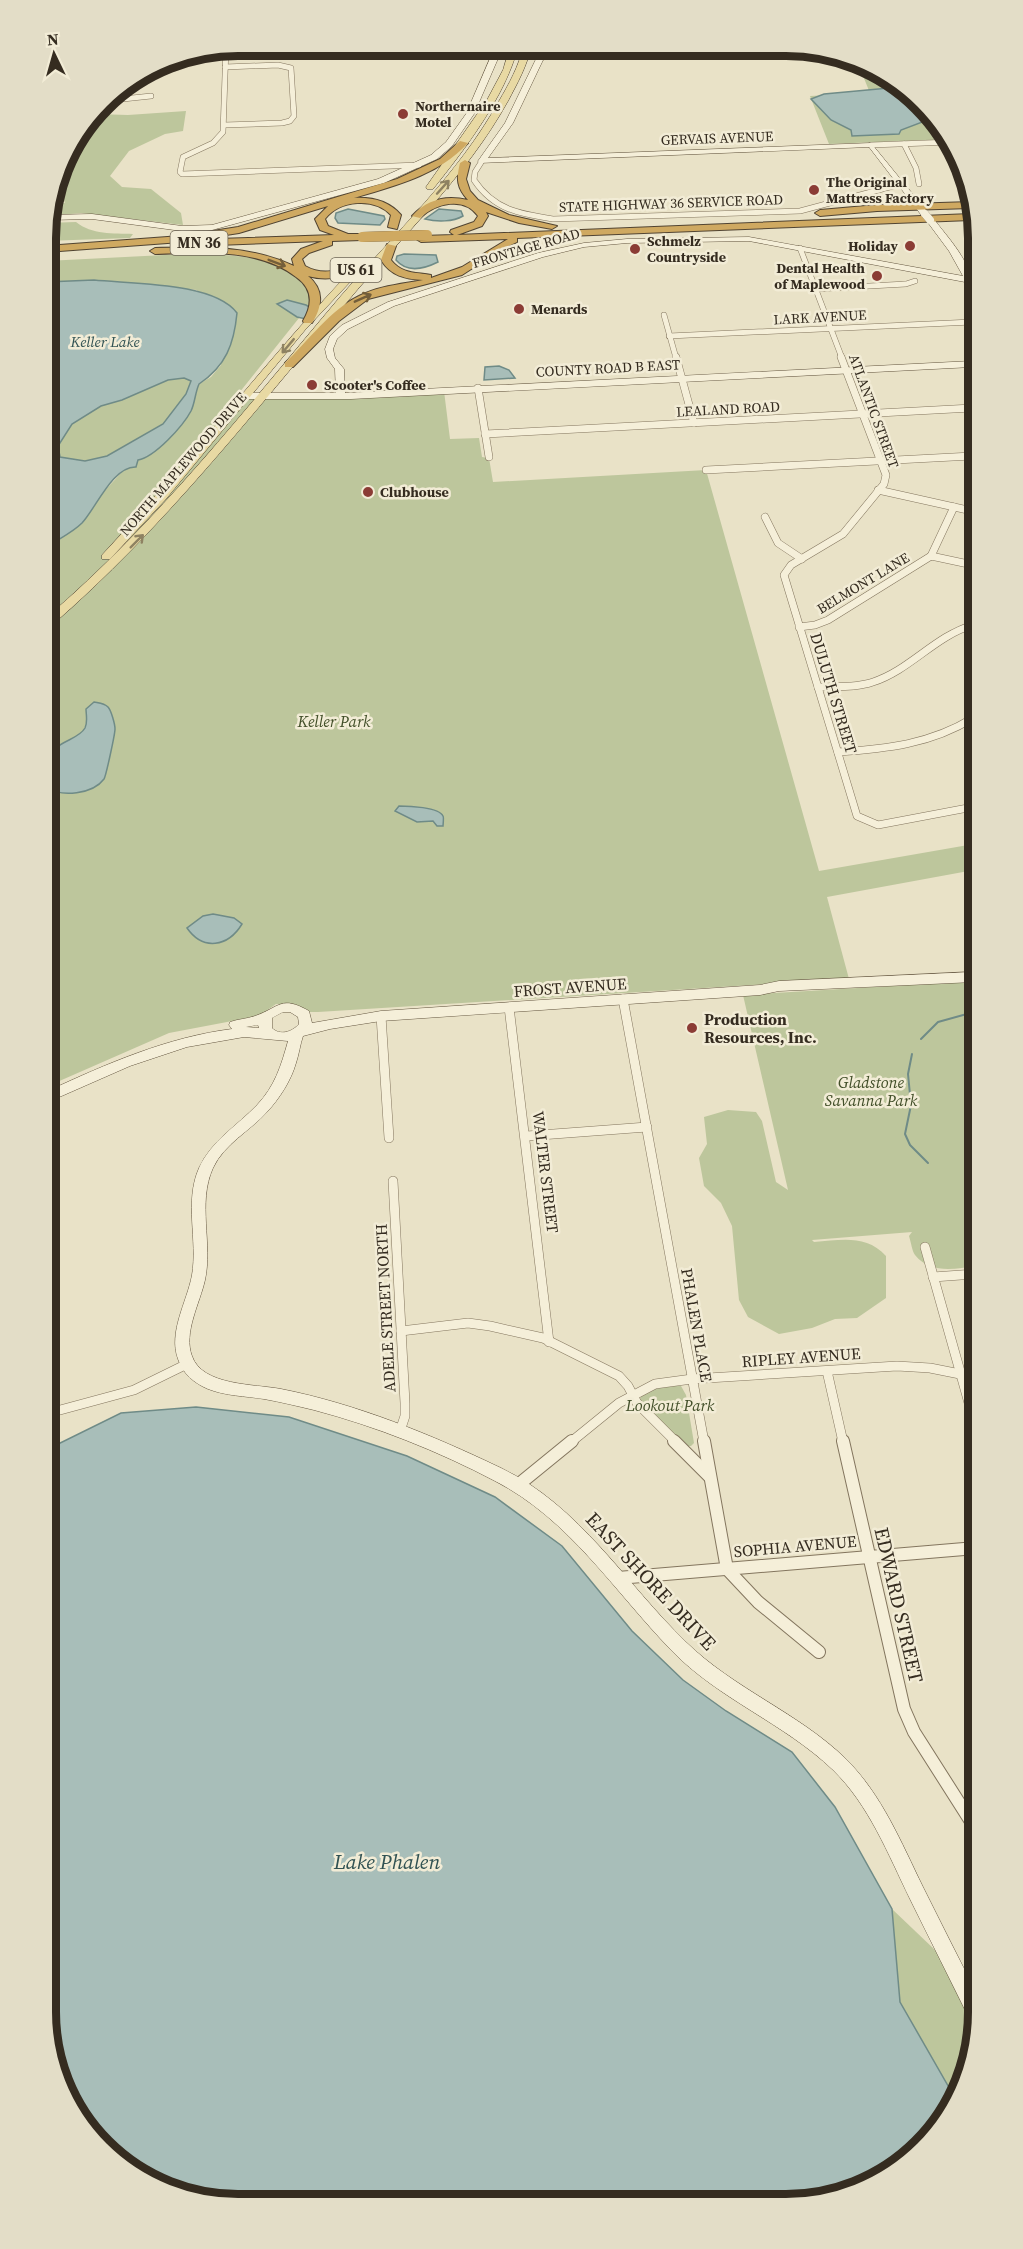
<svg xmlns="http://www.w3.org/2000/svg" width="1023" height="2249" viewBox="0 0 1023 2249" font-family="'Source Serif 4',serif">
<rect width="100%" height="100%" fill="#e9e2c7"/>
<!-- green -->
<g fill="#bdc69c">
<polygon points="859,66 913,93 951,139 829,144 810,96 870,93"/>
<polygon points="186,111 183,131 165,134 129,151 110,176 122,187 151,189 181,213 183,225 81,213 48,216 51,204 65,203 57,184 65,153 95,114 128,115"/>
<path d="M76,222C92,235 113,233 133,234L130,238L45,241L46,223Z"/>
<polygon points="204,253 268,259 308,280 315,298 235,398 288,399 444,391 450,439 479,438 482,457 489,458 493,482 706,470 819,871 974,844 974,870 827,897 849,979 318,1012 310,1012 294,1004 276,1004 259,1016 169,1033 48,1086 47,547 82,522 94,507 97,499 122,472 182,425 199,384 211,377 221,365 197,290 94,280 46,282 46,261"/>
<polygon points="184,378 191,381 186,394 163,424 107,456 85,461 60,458 58,446 72,424 101,406 122,400 168,380"/>
<path d="M974,981L975,1266C955,1269 930,1274 915,1255C912,1251 911,1242 909,1236L912,1232L812,1240L814,1242C841,1240 866,1234 886,1256V1298L857,1318L835,1319L812,1328L779,1334L748,1317L739,1300L732,1226L721,1203L704,1186L699,1158L707,1144L704,1117L728,1110L756,1112L762,1121L776,1182L788,1190L743,995Z"/>
<polygon points="673,1385 681,1386 686,1395 694,1443 691,1446 686,1446 640,1400 641,1396 655,1389"/>
<path d="M892,1909L977,1990C978,2026 974,2067 955,2098L900,2002Z"/>
</g>
<!-- water -->
<g fill="#a8beb9" stroke="#6f8b87" stroke-width="1.5" fill-rule="evenodd">
<polygon points="900,87 913,93 933,118 901,130 899,134 852,136 851,130 831,120 811,99 824,94"/>
<polygon points="348,209 384,216 385,219 380,225 338,223 335,218 336,213"/>
<path d="M439,209L461,211L463,216C453,222 437,222 425,219Z"/>
<path d="M404,254L436,255L438,262C424,269 407,273 396,260L397,256Z"/>
<path d="M94,280C132,284 214,282 237,313C234,344 226,366 199,384C195,393 195,403 191,411C183,426 155,457 138,460L136,467C113,466 96,508 82,523C72,533 58,539 47,547L46,282ZM184,378L191,381L186,394L163,424L107,456L85,461L60,457L58,446L72,424L101,406L122,400L168,380Z"/>
<polygon points="287,300 306,305 314,310 306,319 297,317 277,304"/>
<polygon points="499,366 509,370 515,378 484,380 485,367"/>
<path d="M94,702C99,703 104,703 108,707C111,710 115,724 115,729C115,734 106,776 104,779C93,794 61,798 47,787C47,779 46,770 47,763C52,740 77,742 85,728C88,722 86,714 86,709Z"/>
<path d="M399,806C408,806 439,807 443,816C444,817 443,825 443,826H437L433,821L417,822L395,811Z"/>
<path d="M213,914L234,918L242,924C228,947 203,951 187,928L203,916Z"/>
<polygon points="196,1407 289,1417 407,1456 495,1497 562,1546 632,1631 683,1680 726,1711 792,1752 835,1807 892,1909 900,2002 955,2098 930,2138 892,2172 835,2197 201,2200 110,2156 77,2118 52,2061 50,1448 121,1413"/>
</g>
<g fill="none" stroke-linecap="round" stroke-linejoin="round">
<!-- stream -->
<g stroke="#6f8b87" stroke-width="2">
<polyline points="921,1039 938,1022 974,1012"/>
<polyline points="912,1054 908,1074 911,1105 905,1134 910,1145 928,1163"/>
</g>
<defs>
<g id="street-far3">
<polyline points="226,47 223,132 213,143 183,157 180,172 182,174 419,165"/>
<polyline points="157,64 196,61"/>
<polyline points="104,101 151,96"/>
<polyline points="224,125 282,123 290,121 294,116 291,68 278,65 225,67"/>
<polyline points="904,144 916,168 919,184"/>
<polyline points="871,145 952,142"/>
<path d="M482,161L475,172L474,180C494,210 520,214 553,219L800,211L901,184"/>
<polyline points="800,248 842,358"/>
<polyline points="815,289 906,284 915,281"/>
<polyline points="664,315 676,358"/>
<polyline points="669,336 972,322"/>
</g>
<g id="street-far2">
<polyline points="676,357 694,423"/>
<polyline points="841,357 886,475 884,484 843,534 791,565 784,575 857,816 878,825 973,807"/>
<polyline points="478,388 489,457"/>
<polyline points="485,434 972,408"/>
<polyline points="706,470 972,456"/>
<polyline points="878,490 972,511"/>
<polyline points="765,517 778,543 802,559"/>
<polyline points="931,556 954,507"/>
<polyline points="799,627 815,625 828,620 931,556 973,565"/>
<path d="M818,687C836,686 856,688 873,682C910,670 935,636 973,625"/>
<path d="M838,752C886,749 931,744 973,718"/>
</g>
<g id="street-far1">
<polyline points="623,999 704,1442"/>
<polyline points="509,1007 549,1342"/>
<polyline points="381,1016 389,1138"/>
<polyline points="527,1136 647,1127"/>
<polyline points="393,1181 405,1403 405,1416 400,1431"/>
<polyline points="925,1247 976,1428"/>
<polyline points="933,1277 975,1274"/>
<polyline points="401,1331 468,1323 490,1326 543,1338 619,1376 628,1386 637,1403 676,1442"/>
<polyline points="827,1371 843,1442"/>
<polyline points="49,1413 134,1390 187,1364"/>
<polyline points="571,1442 619,1403 655,1384 692,1379 897,1366 930,1368 975,1377"/>
</g>
<g id="street">
<polyline points="674,1441 709,1476"/>
<polyline points="704,1441 727,1569 758,1602 819,1652"/>
<polyline points="843,1441 904,1709 914,1732 977,1831"/>
<polyline points="518,1485 572,1441"/>
<polyline points="618,1578 976,1548"/>
</g>
<g id="secondary">
<polygon points="495,47 503,47 474,114 452,146 437,159 384,183 212,230 182,231 92,219 47,220 48,215 92,214 182,226 212,225 378,179 431,155 446,142 466,114"/>
<polygon points="557,47 568,47 554,53 543,60 513,123 488,158 871,143 929,214 922,216 869,147 479,163 478,161 505,123 536,59 548,49"/>
<path d="M927,218H933C948,238 972,262 972,288L965,282L749,241L627,243L584,247L543,257L394,306L348,329L337,339L333,349L335,358L344,369L345,393L972,361V367L351,399H246L241,396L246,393H336L335,369L327,358L325,349L330,336L342,325L388,302L538,253L584,243L627,239L749,237L963,276L949,251L926,220Z"/>
<path d="M974,972V982L779,991L760,995L381,1021L330,1029L303,1036C300,1045 299,1054 296,1063C291,1081 279,1099 267,1112C250,1131 224,1144 213,1168C197,1203 213,1244 205,1280C200,1303 183,1333 192,1356C202,1386 255,1384 281,1389C357,1404 432,1435 501,1468C580,1506 625,1583 686,1642C734,1689 799,1713 846,1759C882,1795 901,1842 923,1887C941,1923 959,1959 977,1994L978,2024L971,2022C951,1981 930,1940 910,1899C888,1854 869,1805 833,1770C784,1723 718,1699 671,1650C614,1591 569,1519 495,1481C438,1451 375,1426 314,1410C297,1406 281,1402 264,1399C245,1396 226,1396 208,1389C194,1383 183,1374 178,1359C168,1332 187,1302 192,1275C198,1240 184,1202 199,1168C211,1141 237,1126 257,1105C275,1086 281,1066 288,1041L244,1037L187,1047L130,1066L48,1102V1091C106,1064 168,1037 232,1029L229,1025L230,1022C238,1019 247,1019 255,1016C280,1007 281,995 309,1011L312,1023L381,1011L760,985L779,981ZM283,1012H290L298,1017L299,1024C292,1032 280,1036 272,1028V1018ZM258,1025L259,1028L246,1027Z"/>
</g>
<g id="primary">
<path d="M510,47H518C505,97 465,149 433,189H427L426,187L487,100L503,70Z"/>
<path d="M523,47H531C527,66 517,84 508,101C466,177 402,236 347,302C251,415 164,528 51,626H47V617C158,522 246,408 340,297C395,233 458,175 499,101C509,84 519,66 523,47Z"/>
<path d="M357,264L365,266L305,330L166,499L110,559H102V555C190,461 268,358 357,264Z"/>
</g>
<g id="highway">
<path d="M460,141L468,143C439,175 394,186 354,198C372,197 389,201 401,215L397,229L388,227L391,215C374,197 340,200 325,219L328,226L348,234H362L367,237L362,240L332,241V245L309,253L302,259L305,266C335,283 358,255 368,262C353,277 328,282 308,276C324,289 323,306 312,323H304L303,321C313,304 313,289 296,277C257,247 201,253 155,254L150,251L155,248C203,247 250,245 294,266L292,259L301,249L323,241L217,245L212,242L217,239L334,235L320,230L315,219L328,206L239,233L181,242L46,252V246L181,236L238,227L397,179L440,159Z"/>
<path d="M465,160L470,163L466,179L470,191L478,200L509,215L557,226L552,229L519,223L486,212L488,216L482,226L457,235L971,214V220L517,238V242L502,249L462,275L368,299L339,321L293,367H285V363C308,341 330,310 359,296C378,286 402,284 423,280C405,279 391,276 381,260L387,244L396,246L391,260C402,274 415,272 431,275V278L462,267L508,239L421,242L416,239L421,236L454,235L450,232L451,230L474,222L478,216C464,196 436,203 420,218L412,216C427,199 447,195 468,200C457,188 456,179 460,163Z"/>
<polygon points="971,202 971,208 877,211 820,216 815,213 820,210 877,205"/>
</g>
</defs>
<!-- street-far3 casing -->
<use href="#street-far3" stroke="#83755e" stroke-width="6"/>
<!-- street-far2 casing -->
<use href="#street-far2" stroke="#83755e" stroke-width="8"/>
<!-- street-far1 casing -->
<use href="#street-far1" stroke="#83755e" stroke-width="10"/>
<!-- street casing -->
<use href="#street" stroke="#83755e" stroke-width="14"/>
<!-- secondary casing -->
<use href="#secondary" stroke="#655741" stroke-width="1"/>
<!-- primary casing -->
<use href="#primary" stroke="#514432" stroke-width="1"/>
<!-- highway casing -->
<use href="#highway" stroke="#514432" stroke-width="2"/>
<!-- street-far3 -->
<use href="#street-far3" stroke="#f5efd9" stroke-width="5"/>
<!-- street-far2 -->
<use href="#street-far2" stroke="#f5efd9" stroke-width="7"/>
<!-- street-far1 -->
<use href="#street-far1" stroke="#f5efd9" stroke-width="9"/>
<!-- street -->
<use href="#street" stroke="#f5efd9" stroke-width="12"/>
<!-- secondary -->
<use href="#secondary" fill="#f5efd9" fill-rule="evenodd"/>
<!-- primary -->
<use href="#primary" fill="#e8d9a3" fill-rule="evenodd"/>
<!-- highway -->
<use href="#highway" fill="#cfa961" fill-rule="evenodd"/>
<defs>
<polyline id="secondary-bridge" points="925,214 930,220"/>
<polyline id="highway-bridge" points="362,237 427,235"/>
</defs>
<!-- secondary-bridge casing -->
<use href="#secondary-bridge" stroke="#655741" stroke-width="8" stroke-linecap="butt"/>
<!-- highway-bridge casing -->
<use href="#highway-bridge" stroke="#514432" stroke-width="10" stroke-linecap="butt"/>
<!-- secondary-bridge -->
<use href="#secondary-bridge" stroke="#f5efd9" stroke-width="8"/>
<!-- highway-bridge -->
<use href="#highway-bridge" stroke="#cfa961" stroke-width="10"/>
</g>
<!-- one-way arrows -->
<defs><path id="oneway-shaft" d="M-6 0H5M1.5-3L5.5 0L1.5 3" fill="none" stroke-width="1.6" stroke-linecap="round" stroke-linejoin="round" transform="scale(1.5)"/></defs>
<g stroke="#8e8262">
<use href="#oneway-shaft" transform="translate(443 187) rotate(-48)"/>
<use href="#oneway-shaft" transform="translate(288 346) rotate(130)"/>
<use href="#oneway-shaft" transform="translate(137 541) rotate(-45)"/>
</g>
<g stroke="#735e3a">
<use href="#oneway-shaft" transform="translate(277 263) rotate(21)"/>
<use href="#oneway-shaft" transform="translate(363 298) rotate(-24)"/>
</g>
<!-- markers -->
<g fill="#8b3c35" stroke="#f2ecd6" stroke-width="2">
<circle cx="403" cy="114" r="6"/>
<circle cx="814" cy="190" r="6"/>
<circle cx="910" cy="246" r="6"/>
<circle cx="635" cy="249" r="6"/>
<circle cx="877" cy="276" r="6"/>
<circle cx="519" cy="309" r="6"/>
<circle cx="312" cy="385" r="6"/>
<circle cx="368" cy="492" r="6"/>
<circle cx="692" cy="1028" r="6"/>
</g>
<g text-anchor="middle" stroke-width="5" stroke-linejoin="round" paint-order="stroke">
<!-- far-poi labels -->
<g font-size="14" font-weight="bold" fill="#352c20" stroke="#f2ecd6" text-anchor="start">
<text x="415" y="111">Northernaire<tspan x="415" dy="16">Motel</tspan></text>
<text x="826" y="187">The Original<tspan x="826" dy="16">Mattress Factory</tspan></text>
<text x="647" y="246">Schmelz<tspan x="647" dy="16">Countryside</tspan></text>
<text x="898" y="251" text-anchor="end">Holiday</text>
<text x="865" y="273" text-anchor="end">Dental Health<tspan x="865" dy="16">of Maplewood</tspan></text>
<text x="531" y="314">Menards</text>
<text x="324" y="390">Scooter's Coffee</text>
<text x="380" y="497">Clubhouse</text>
</g>
<!-- far-street labels -->
<g font-size="14" fill="#352c20" stroke="#f2ecd6">
<text transform="translate(717 138) rotate(-2)" y="5">GERVAIS AVENUE</text>
<text transform="translate(671 203) rotate(-2)" y="5">STATE HIGHWAY 36 SERVICE ROAD</text>
<text transform="translate(526 248) rotate(-16)" y="5">FRONTAGE ROAD</text>
<text transform="translate(820 317) rotate(-3)" y="5">LARK AVENUE</text>
<text transform="translate(608 368) rotate(-3)" y="5">COUNTY ROAD B EAST</text>
<text transform="translate(728 409) rotate(-3)" y="5">LEALAND ROAD</text>
<text transform="translate(874 411) rotate(70)" y="5">ATLANTIC STREET</text>
<text transform="translate(183 464) rotate(-49)" y="5">NORTH MAPLEWOOD DRIVE</text>
<text transform="translate(863 583) rotate(-31)" y="5">BELMONT LANE</text>
</g>
<!-- shield labels -->
<g fill="#f2ecd6" stroke="#6e6657" stroke-width="1.5">
<rect x="170.5" y="231" width="57" height="24" rx="4.5"/>
<rect x="330.5" y="258" width="51" height="24" rx="4.5"/>
</g>
<g font-size="15" font-weight="bold" fill="#352c20">
<text x="199" y="248">MN 36</text>
<text x="356" y="275">US 61</text>
</g>
<!-- far-water labels -->
<g font-size="15" font-style="italic" fill="#315253" stroke="#f2ecd6">
<text x="105" y="347">Keller Lake</text>
</g>
<!-- street labels -->
<g font-size="16" fill="#352c20" stroke="#f2ecd6">
<text transform="translate(834 693) rotate(73)" y="6">DULUTH STREET</text>
<text transform="translate(570 987) rotate(-4)" y="6">FROST AVENUE</text>
<text transform="translate(546 1172) rotate(83)" y="6">WALTER STREET</text>
<text transform="translate(385 1308) rotate(-93)" y="6">ADELE STREET NORTH</text>
<text transform="translate(697 1325) rotate(80)" y="6">PHALEN PLACE</text>
<text transform="translate(801 1357) rotate(-4)" y="6">RIPLEY AVENUE</text>
<text transform="translate(795 1546) rotate(-5)" y="6">SOPHIA AVENUE</text>
</g>
<!-- park labels -->
<g font-size="16" font-style="italic" fill="#424f29" stroke="#f2ecd6">
<text x="334" y="727">Keller Park</text>
<text x="871" y="1088">Gladstone<tspan x="871" dy="18">Savanna Park</tspan></text>
<text x="670" y="1411">Lookout Park</text>
</g>
<!-- poi labels -->
<g font-size="16" font-weight="bold" fill="#352c20" stroke="#f2ecd6" text-anchor="start">
<text x="704" y="1025">Production<tspan x="704" dy="18">Resources, Inc.</tspan></text>
</g>
<!-- near-street labels -->
<g font-size="20" fill="#352c20" stroke="#f2ecd6">
<text transform="translate(651 1581) rotate(47)" y="7">EAST SHORE DRIVE</text>
<text transform="translate(899 1605) rotate(77)" y="7">EDWARD STREET</text>
</g>
<!-- near-water labels -->
<g font-size="21" font-style="italic" fill="#315253" stroke="#f2ecd6">
<text x="387" y="1869">Lake Phalen</text>
</g>
</g>
<!-- crop -->
<path d="M0 0H1023V2249H0ZM238 56H786A182 182 0 0 1 968 238V2012A182 182 0 0 1 786 2194H238A182 182 0 0 1 56 2012V238A182 182 0 0 1 238 56Z" fill="#e3ddc7" fill-rule="evenodd"/>
<path fill="none" stroke="#352c20" stroke-width="8" d="M238 56H786A182 182 0 0 1 968 238V2012A182 182 0 0 1 786 2194H238A182 182 0 0 1 56 2012V238A182 182 0 0 1 238 56Z"/>
<!-- north arrow -->
<g transform="translate(54 54) rotate(355)" stroke="#f2ecd6" stroke-width="4.5" paint-order="stroke">
<path d="M0-4.5L10 22L0 15L-10 22Z" fill="#352c20"/>
<text y="-9" font-size="16" font-weight="bold" text-anchor="middle" fill="#352c20">N</text>
</g>
</svg>
